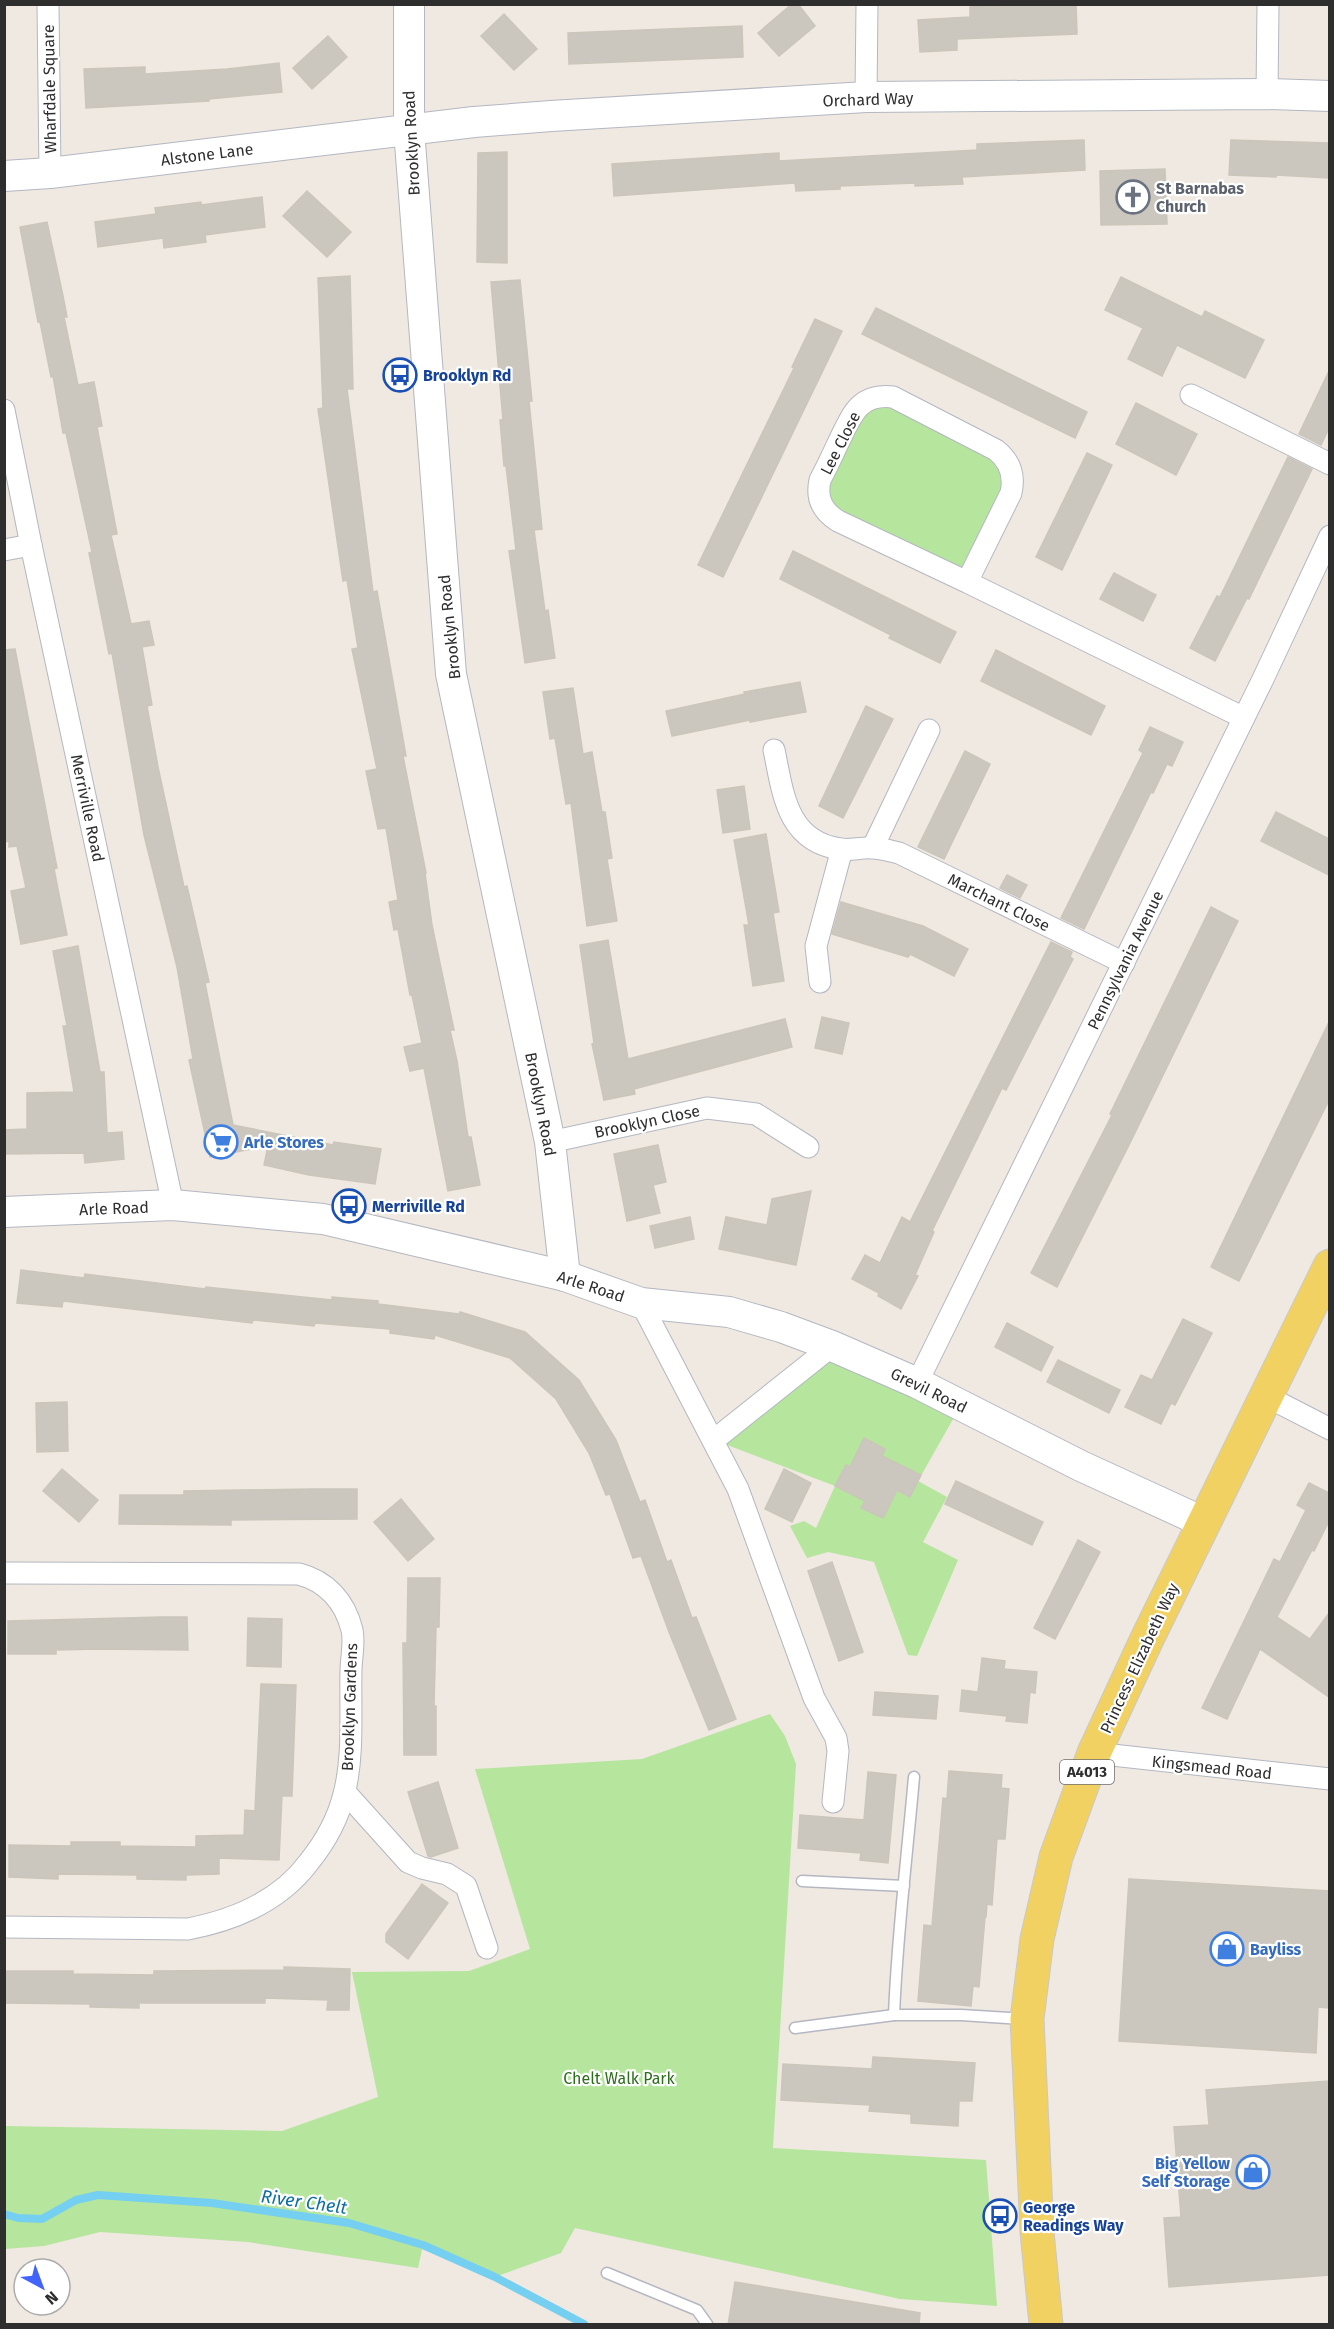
<svg xmlns="http://www.w3.org/2000/svg" width="1334" height="2329" viewBox="0 0 1334 2329" font-family="'Fira Sans',sans-serif">
<rect width="100%" height="100%" fill="#efe9e1"/>
<!-- green -->
<g fill="#b6e59e">
<polygon points="885,396 1012,471 967,582 838,521 820,480 852,413"/>
<polygon points="832,1346 961,1405 918,1481 947,1497 923,1542 958,1560 917,1656 908,1655 874,1562 828,1552 807,1558 790,1526 804,1521 816,1528 835,1486 714,1440"/>
<polygon points="770,1714 785,1736 796,1764 773,2148 986,2160 997,2306 900,2299 575,2228 561,2253 495,2277 423,2245 418,2268 248,2242 100,2232 44,2246 5,2249 5,2126 282,2131 378,2097 352,1972 469,1971 530,1949 475,1769 642,1759"/>
</g>
<g fill="none" stroke-linecap="round" stroke-linejoin="round">
<!-- stream -->
<polyline stroke="#75cff0" stroke-width="8" points="4,2214 18,2218 42,2219 76,2200 98,2195 212,2203 349,2223 423,2245 495,2277 584,2324"/>
</g>
<!-- building -->
<g fill="#cbc7bf" stroke="#cbc5ba" stroke-width="1.5">
<polygon points="792,4 798,4 815,26 779,56 758,33"/>
<polygon points="1037,4 1076,4 1077,34 957,39 957,50 920,52 918,20 970,17 970,7"/>
<polygon points="504,14 537,49 514,70 481,36"/>
<polygon points="742,26 743,57 569,64 568,33"/>
<polygon points="328,36 347,57 312,89 293,68"/>
<polygon points="279,63 282,92 209,99 209,101 86,108 84,69 145,67 145,74 227,69"/>
<polygon points="1084,140 1085,170 962,177 963,184 915,186 915,183 840,186 840,189 796,191 795,183 614,196 612,164 779,153 779,161 977,150 977,144"/>
<polygon points="1231,140 1329,143 1329,178 1276,175 1276,177 1229,175"/>
<polygon points="507,152 507,263 477,262 478,153"/>
<polygon points="1165,169 1167,224 1101,225 1100,171"/>
<polygon points="307,191 351,232 327,257 283,216"/>
<polygon points="262,197 265,227 205,235 206,242 164,248 163,238 98,247 95,222 156,214 155,208 201,202 201,205"/>
<polygon points="47,222 63,296 67,317 64,317 78,385 94,382 102,426 97,427 117,534 111,535 131,624 149,621 154,645 142,647 152,705 147,706 158,767 184,887 187,886 209,982 205,983 233,1125 333,1145 334,1142 381,1149 375,1184 309,1175 264,1165 268,1146 210,1157 189,1060 193,1059 177,967 144,835 112,653 109,654 89,553 92,552 66,433 63,433 53,376 51,377 40,322 38,322 20,227"/>
<polygon points="350,276 353,389 347,389 373,592 377,591 406,756 403,756 426,873 425,873 432,925 454,1030 450,1030 457,1061 468,1137 471,1137 480,1185 448,1191 424,1068 410,1071 404,1047 422,1043 412,995 410,995 398,929 394,930 389,902 398,900 386,828 378,829 366,771 377,769 352,649 358,648 347,580 343,581 318,409 323,408 318,278"/>
<polygon points="1121,277 1202,317 1205,311 1264,340 1245,378 1177,345 1162,376 1128,359 1143,328 1105,310"/>
<polygon points="520,280 532,401 529,401 542,529 534,530 545,611 548,610 555,658 525,663 509,551 516,550 506,466 504,466 500,420 503,420 491,282"/>
<polygon points="876,308 1087,412 1075,438 862,334"/>
<polygon points="815,319 842,331 723,577 698,565 794,368 792,367"/>
<polygon points="1329,371 1329,428 1321,445 1299,434"/>
<polygon points="1136,403 1197,434 1176,475 1116,444"/>
<polygon points="1087,453 1112,465 1062,570 1036,557"/>
<polygon points="1288,457 1312,469 1249,599 1247,598 1215,661 1190,648 1217,596 1220,597"/>
<polygon points="793,551 956,632 940,663 889,638 891,635 780,579"/>
<polygon points="1114,573 1156,595 1143,621 1100,599"/>
<polygon points="15,649 57,868 54,869 67,935 21,944 11,891 26,888 17,846 9,847 9,841 4,842 4,650"/>
<polygon points="996,650 1105,706 1091,735 981,681"/>
<polygon points="800,682 806,712 750,722 750,720 672,736 666,711 745,694 744,692"/>
<polygon points="573,688 583,754 592,752 602,812 605,812 612,858 607,859 617,921 587,926 571,803 566,804 555,738 550,739 543,692"/>
<polygon points="866,706 893,719 843,818 819,806"/>
<polygon points="1150,727 1183,742 1172,766 1167,764 1153,793 1151,792 1084,929 1061,918 1143,753 1139,750"/>
<polygon points="965,751 990,764 944,859 918,847"/>
<polygon points="744,786 750,829 723,833 717,790"/>
<polygon points="1276,812 1329,839 1329,875 1261,841"/>
<polygon points="766,834 779,912 773,913 784,981 753,986 744,925 749,925 734,840"/>
<polygon points="1007,875 1027,885 1020,898 1000,888"/>
<polygon points="841,902 923,926 968,949 954,976 910,954 908,957 832,934"/>
<polygon points="1211,907 1238,921 1130,1143 1057,1287 1031,1273 1112,1115 1110,1114"/>
<polygon points="608,940 628,1059 785,1019 792,1047 634,1089 635,1094 604,1100 592,1044 594,1043 580,945"/>
<polygon points="1051,942 1072,952 1070,957 1073,959 1006,1090 1002,1088 932,1231 934,1232 915,1275 918,1276 901,1309 878,1296 879,1293 852,1279 865,1255 880,1263 902,1217 910,1222"/>
<polygon points="78,946 100,1072 104,1072 107,1133 122,1132 124,1159 85,1163 84,1153 4,1154 4,1130 27,1129 27,1093 74,1092 63,1026 67,1026 53,951"/>
<polygon points="822,1017 849,1023 842,1054 815,1048"/>
<polygon points="1329,1022 1329,1100 1239,1281 1211,1267"/>
<polygon points="658,1145 666,1182 653,1185 660,1213 627,1221 614,1154"/>
<polygon points="811,1191 796,1265 719,1249 726,1217 767,1225 772,1199"/>
<polygon points="690,1217 694,1239 655,1248 650,1226"/>
<polygon points="21,1270 84,1278 85,1274 205,1289 206,1287 332,1300 332,1297 378,1301 378,1304 459,1314 460,1312 525,1332 579,1380 616,1440 640,1502 645,1500 667,1562 671,1560 692,1618 696,1617 736,1719 709,1730 669,1632 641,1556 633,1558 610,1494 606,1495 589,1453 556,1399 510,1358 435,1335 434,1339 390,1333 390,1329 315,1323 314,1326 253,1320 252,1323 63,1301 62,1307 17,1303"/>
<polygon points="1183,1319 1212,1333 1175,1405 1171,1403 1161,1424 1125,1407 1141,1375 1152,1380"/>
<polygon points="1007,1323 1053,1347 1041,1371 995,1347"/>
<polygon points="1058,1360 1120,1390 1109,1413 1047,1382"/>
<polygon points="67,1402 68,1451 37,1452 36,1403"/>
<polygon points="864,1438 885,1449 882,1456 921,1475 910,1497 897,1490 883,1518 861,1508 865,1501 835,1486 846,1465 850,1467"/>
<polygon points="62,1469 98,1500 79,1522 43,1491"/>
<polygon points="784,1469 811,1483 792,1522 765,1509"/>
<polygon points="956,1481 1043,1522 1032,1545 945,1504"/>
<polygon points="1309,1483 1329,1493 1329,1521 1314,1551 1312,1550 1277,1617 1310,1639 1329,1613 1329,1697 1260,1649 1227,1719 1202,1708 1274,1559 1280,1562 1306,1510 1297,1505"/>
<polygon points="312,1489 357,1489 357,1519 231,1520 231,1525 119,1524 120,1495 184,1495 184,1491"/>
<polygon points="401,1499 434,1539 408,1561 374,1522"/>
<polygon points="1078,1540 1100,1552 1055,1639 1034,1628"/>
<polygon points="832,1562 863,1652 839,1661 808,1571"/>
<polygon points="408,1578 440,1578 439,1627 436,1627 434,1706 436,1706 436,1755 404,1755 403,1643 407,1643"/>
<polygon points="162,1617 187,1617 188,1650 98,1649 56,1650 56,1654 8,1654 8,1621"/>
<polygon points="248,1618 282,1619 281,1667 247,1666"/>
<polygon points="982,1658 1005,1661 1004,1669 1037,1672 1035,1693 1030,1692 1027,1723 1006,1721 1007,1716 960,1711 962,1690 978,1692"/>
<polygon points="261,1684 296,1685 292,1796 282,1796 279,1860 219,1858 219,1874 186,1875 186,1880 137,1879 137,1875 58,1874 58,1879 9,1877 9,1845 71,1846 71,1842 120,1842 120,1846 196,1847 196,1836 244,1835 245,1810 255,1811"/>
<polygon points="875,1692 938,1696 936,1719 873,1715"/>
<polygon points="949,1771 1002,1775 1001,1788 1009,1789 1005,1839 997,1839 992,1905 987,1904 986,1917 985,1917 979,1987 973,1986 971,2006 918,2001 924,1925 932,1926 943,1798 947,1799"/>
<polygon points="868,1772 896,1775 888,1863 860,1860 861,1853 798,1848 800,1815 864,1820"/>
<polygon points="438,1782 458,1848 431,1857 428,1856 408,1792"/>
<polygon points="1129,1879 1329,1891 1329,2008 1318,2007 1316,2053 1119,2041"/>
<polygon points="422,1884 448,1903 408,1959 386,1942 386,1934"/>
<polygon points="284,1967 350,1969 349,2010 327,2010 328,2000 265,1998 265,2003 139,2003 139,2008 90,2007 90,2004 4,2003 4,1971 73,1971 73,1974 154,1975 154,1971 284,1970"/>
<polygon points="873,2057 975,2063 972,2101 959,2101 958,2126 911,2123 911,2114 869,2111 870,2105 781,2100 783,2064 872,2069"/>
<polygon points="1329,2081 1329,2275 1169,2287 1164,2218 1181,2217 1174,2127 1209,2125 1206,2090"/>
<polygon points="735,2282 920,2313 919,2325 728,2325"/>
</g>
<g fill="none" stroke-linecap="round" stroke-linejoin="round">
<defs>
<g id="lane">
<polyline points="802,1881 904,1886"/>
<path d="M894,2015C897,1936 907,1857 914,1777"/>
<polyline points="795,2028 894,2015 961,2015 1024,2019"/>
<polyline points="607,2273 697,2310 707,2324"/>
</g>
<g id="street">
<polyline points="48,4 50,173"/>
<polyline points="1267,94 1268,4"/>
<polyline points="866,97 867,4"/>
<polyline points="1191,395 1330,464"/>
<polyline points="4,410 31,545 173,1205"/>
<polyline points="4,550 31,545"/>
<path d="M967,582L838,521C822,511 816,498 820,480C827,467 833,454 839,441C852,415 859,393 893,397L996,450C1010,461 1015,475 1011,493L967,582L1242,717"/>
<path d="M774,750C783,792 786,841 840,849C850,851 861,847 872,848C881,848 890,851 899,853L1124,963"/>
<polyline points="873,847 929,730"/>
<polyline points="820,982 816,946 842,849"/>
<polyline points="550,1142 707,1108 756,1114 808,1147"/>
<polyline points="641,1303 738,1489 814,1698 836,1738 838,1751 833,1802"/>
<polyline points="917,1383 1263,679 1330,536"/>
<polyline points="1266,1396 1330,1429"/>
<polyline points="714,1440 832,1346"/>
<path d="M4,1573L299,1574C326,1581 345,1601 352,1630C355,1642 351,1658 351,1671C350,1709 354,1756 344,1794C338,1819 325,1842 309,1862C280,1901 235,1920 188,1929L4,1927"/>
<polyline points="1094,1753 1330,1779"/>
<polyline points="345,1792 408,1862 422,1868 447,1874 466,1886 487,1948"/>
</g>
<g id="secondary">
<polyline points="409,4 409,130 451,674 550,1142 565,1276"/>
<polyline points="4,176 50,173 474,122 551,116 866,97 1267,94 1330,96"/>
<polyline points="4,1212 173,1205 323,1219 565,1276 641,1303 729,1312 781,1327 832,1346 917,1383 1081,1466 1203,1522"/>
</g>
<polyline id="primary" points="1046,2324 1037,2232 1027,2019 1037,1939 1056,1857 1094,1753 1147,1639 1330,1266"/>
</defs>
<!-- lane casing -->
<use href="#lane" stroke="#b4b7c1" stroke-width="13"/>
<!-- street casing -->
<use href="#street" stroke="#b4b7c1" stroke-width="23"/>
<!-- secondary casing -->
<use href="#secondary" stroke="#b4b7c1" stroke-width="32"/>
<!-- primary casing -->
<use href="#primary" stroke="#c9c9c9" stroke-width="35"/>
<!-- lane -->
<use href="#lane" stroke="#fff" stroke-width="10"/>
<!-- street -->
<use href="#street" stroke="#fff" stroke-width="21"/>
<!-- secondary -->
<use href="#secondary" stroke="#fff" stroke-width="30"/>
<!-- primary -->
<use href="#primary" stroke="#f2d163" stroke-width="33"/>
</g>
<!-- icons -->
<defs>
<symbol id="church-ring" viewBox="-11 -11 22 22"><circle r="9.5" fill="#fff" stroke="#6b7280" stroke-width="1.5"/><path d="M-1.2-6h2.4v3.5h3.3v2.4h-3.3V6h-2.4V-.1h-3.3v-2.4h3.3Z" fill="#6b7280"/></symbol>
<symbol id="bus-ring" viewBox="-11 -11 22 22"><circle r="9.5" fill="#fff" stroke="#1a4fb4" stroke-width="1.5"/><path d="M-5-6H5V4H4V6H2V4H-2V6H-4V4H-5ZM-3.5-4V0h7V-4ZM-3.5 1.2v1.5H-2V1.2ZM2 1.2v1.5H3.5V1.2Z" fill="#1a4fb4"/></symbol>
<symbol id="supermarket-ring" viewBox="-11 -11 22 22"><circle r="9.5" fill="#fff" stroke="#3f7fe0" stroke-width="1.5"/><path d="M-6-5.5h2.5l.6 2H6L4.5 2H-2.5L-4.4-4H-6ZM-1.5 3.2a1.3 1.3 0 1 0 .1 0ZM3 3.2a1.3 1.3 0 1 0 .1 0Z" fill="#3f7fe0"/></symbol>
<symbol id="shop-ring" viewBox="-11 -11 22 22"><circle r="9.5" fill="#fff" stroke="#3f7fe0" stroke-width="1.5"/><path d="M-5-2.5h2.3a2.7 3.5 0 0 1 5.4 0H5L5.5 6h-11ZM-1.5-2.5h3a1.5 2.3 0 0 0-3 0Z" fill="#3f7fe0"/></symbol>
</defs>
<g fill-rule="evenodd">
<use href="#church-ring" x="1114" y="178" width="38" height="38"/>
<use href="#bus-ring" x="381" y="356" width="38" height="38"/>
<use href="#supermarket-ring" x="202" y="1123" width="38" height="38"/>
<use href="#bus-ring" x="330" y="1187" width="38" height="38"/>
<use href="#shop-ring" x="1208" y="1930" width="38" height="38"/>
<use href="#shop-ring" x="1234" y="2153" width="38" height="38"/>
<use href="#bus-ring" x="981" y="2197" width="38" height="38"/>
</g>
<g text-anchor="middle" stroke-width="4.5" stroke-linejoin="round" paint-order="stroke">
<!-- shield labels -->
<rect fill="#fff" stroke="#6d6d6d" stroke-width="1.5" x="1060" y="1760" width="54" height="24" rx="4.5"/>
<g font-size="15" font-weight="bold" fill="#2e2e2e">
<text x="1087" y="1777">A4013</text>
</g>
<!-- street labels -->
<g font-size="16" fill="#2e2e2e" stroke="#fff">
<text transform="translate(49 89) rotate(-91)" y="6">Wharfdale Square</text>
<text transform="translate(868 99) rotate(-2)" y="6">Orchard Way</text>
<text transform="translate(411 143) rotate(-93)" y="6">Brooklyn Road</text>
<text transform="translate(207 154) rotate(-7)" y="6">Alstone Lane</text>
<text transform="translate(840 443) rotate(-63)" y="6">Lee Close</text>
<text transform="translate(449 627) rotate(-96)" y="6">Brooklyn Road</text>
<text transform="translate(88 808) rotate(78)" y="6">Merriville Road</text>
<text transform="translate(999 902) rotate(26)" y="6">Marchant Close</text>
<text transform="translate(1125 960) rotate(-64)" y="6">Pennsylvania Avenue</text>
<text transform="translate(541 1104) rotate(79)" y="6">Brooklyn Road</text>
<text transform="translate(647 1121) rotate(-12)" y="6">Brooklyn Close</text>
<text transform="translate(114 1208) rotate(-2)" y="6">Arle Road</text>
<text transform="translate(591 1286) rotate(18)" y="6">Arle Road</text>
<text transform="translate(929 1390) rotate(26)" y="6">Grevil Road</text>
<text transform="translate(1139 1658) rotate(-65)" y="6">Princess Elizabeth Way</text>
<text transform="translate(349 1707) rotate(-88)" y="6">Brooklyn Gardens</text>
<text transform="translate(1212 1767) rotate(6)" y="6">Kingsmead Road</text>
</g>
<!-- worship labels -->
<g font-size="16" font-weight="bold" fill="#5b616d" stroke="#fff" text-anchor="start">
<text x="1156" y="194">St Barnabas<tspan x="1156" dy="18">Church</tspan></text>
</g>
<!-- transit labels -->
<g font-size="16" font-weight="bold" fill="#164399" stroke="#fff" text-anchor="start">
<text x="423" y="381">Brooklyn Rd</text>
<text x="372" y="1212">Merriville Rd</text>
<text x="1023" y="2213">George<tspan x="1023" dy="18">Readings Way</tspan></text>
</g>
<!-- shop labels -->
<g font-size="16" font-weight="bold" fill="#366cbe" stroke="#fff" text-anchor="start">
<text x="244" y="1148">Arle Stores</text>
<text x="1250" y="1955">Bayliss</text>
<text x="1230" y="2169" text-anchor="end">Big Yellow<tspan x="1230" dy="18">Self Storage</tspan></text>
</g>
<!-- park labels -->
<g font-size="16" fill="#2c6e1b" stroke="#fff">
<text x="619" y="2084">Chelt Walk Park</text>
</g>
<!-- water labels -->
<g font-size="18" font-style="italic" fill="#0d6fa3" stroke="#fff">
<text transform="translate(304 2202) rotate(8)" y="6">River Chelt</text>
</g>
</g>
<!-- border -->
<rect width="1334" height="2329" fill="none" stroke="#2e2e2e" stroke-width="12"/>
<!-- north arrow -->
<g transform="translate(42 2287) rotate(139)"><circle r="28" fill="#ffffff" stroke="#ababab" stroke-width="1.5"/>
<path d="M0-4.5L10 22L0 15L-10 22Z" fill="#4264fb"/>
<text y="-9" font-size="16" font-weight="bold" text-anchor="middle" fill="#2e2e2e">N</text>
</g>
</svg>
